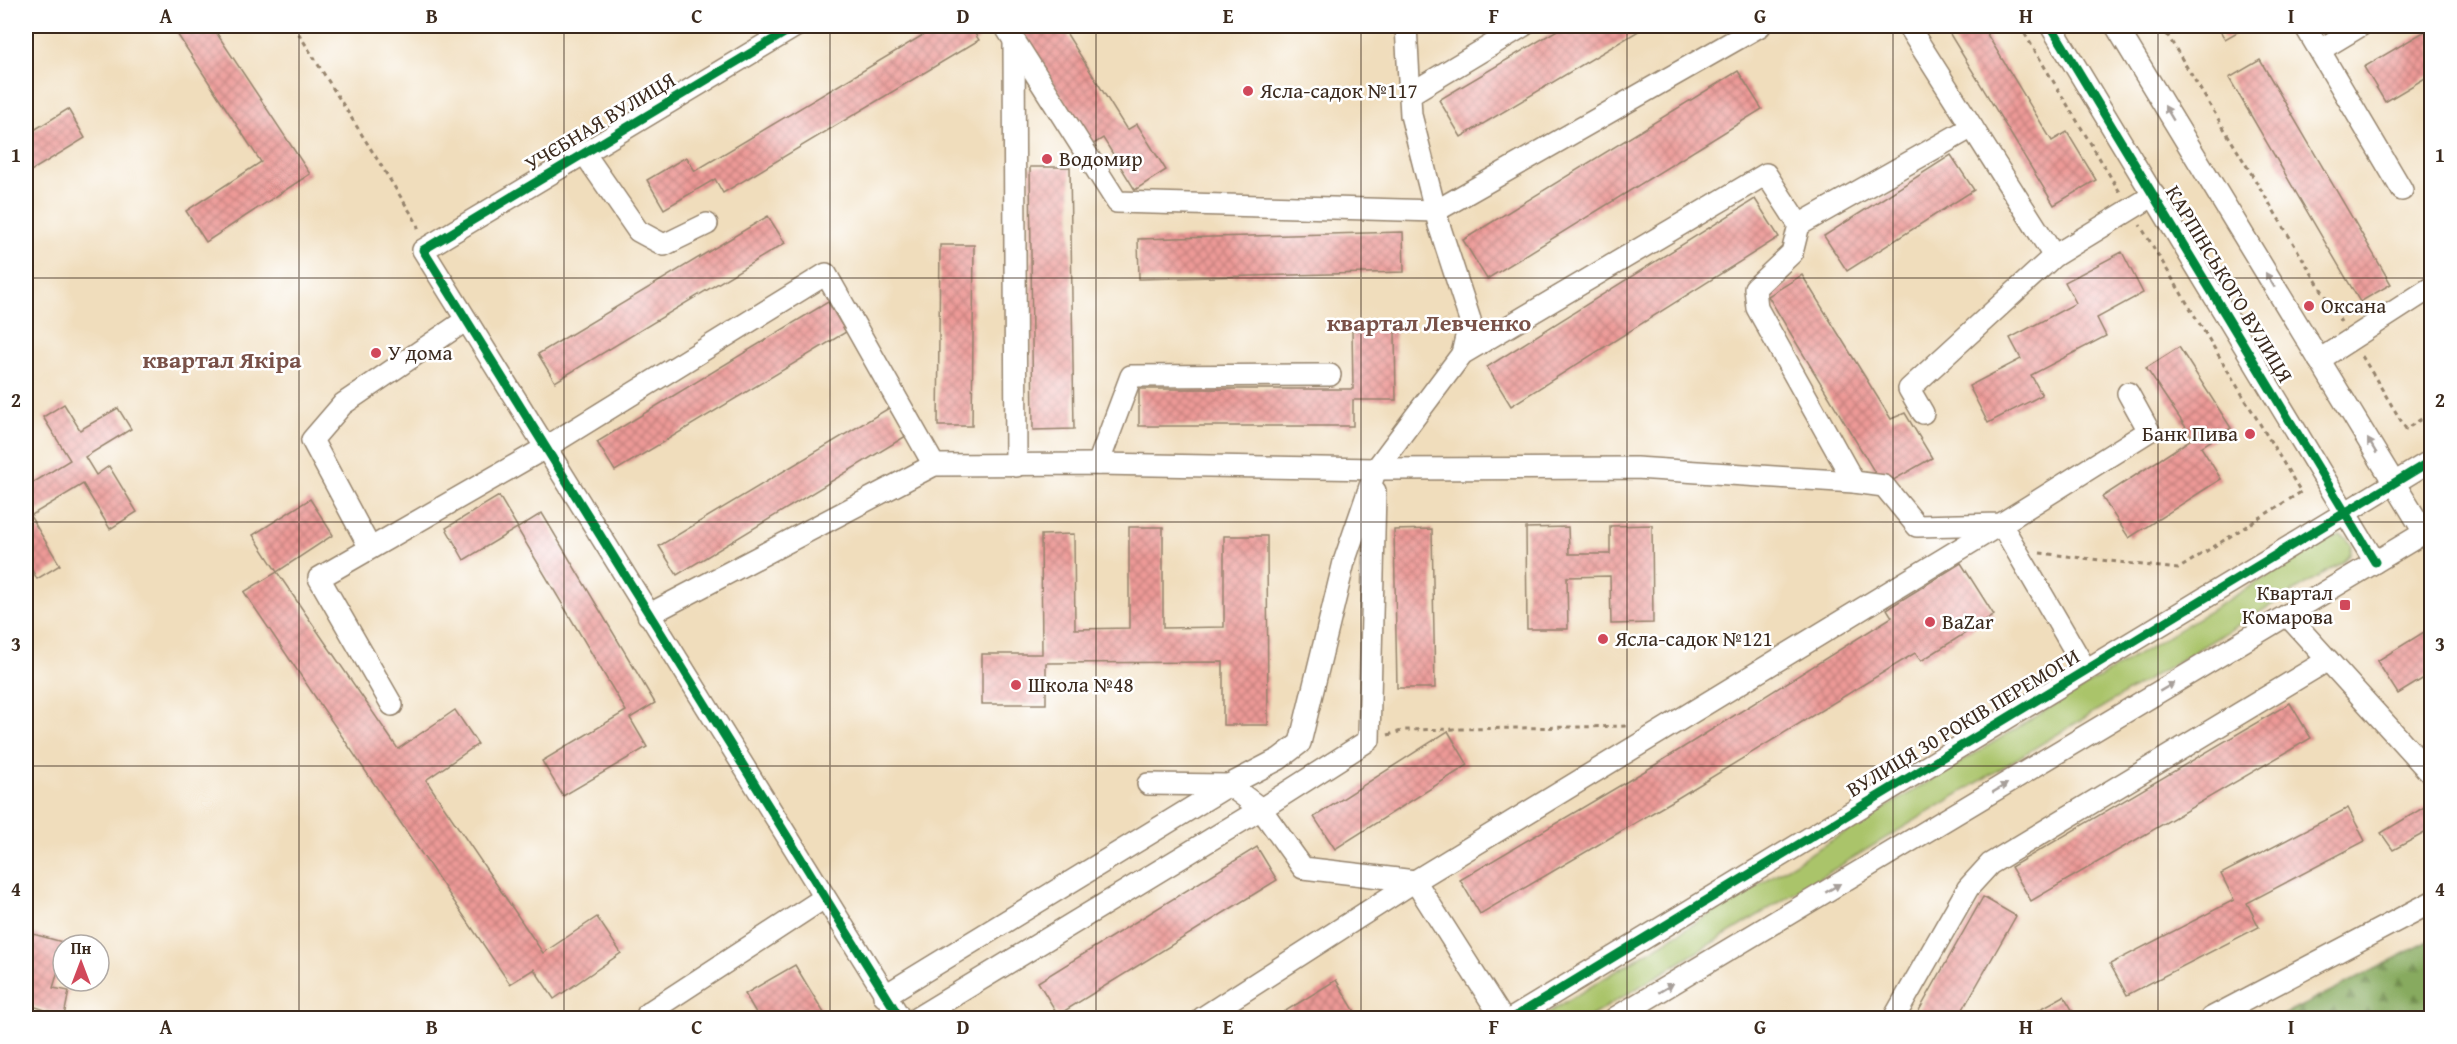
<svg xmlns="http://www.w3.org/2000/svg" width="2457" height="1044" viewBox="0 0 2457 1044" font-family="'Gentium Book Plus',serif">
<defs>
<pattern id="forest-firs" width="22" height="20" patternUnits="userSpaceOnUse" patternTransform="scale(1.5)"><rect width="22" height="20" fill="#87aa5e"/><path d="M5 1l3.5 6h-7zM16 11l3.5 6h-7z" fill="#708b4d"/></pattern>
<pattern id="building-cross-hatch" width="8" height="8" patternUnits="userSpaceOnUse" patternTransform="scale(1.5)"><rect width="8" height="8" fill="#ed9a97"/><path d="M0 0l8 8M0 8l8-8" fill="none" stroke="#c17e7b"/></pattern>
</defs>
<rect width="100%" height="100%" fill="#fff"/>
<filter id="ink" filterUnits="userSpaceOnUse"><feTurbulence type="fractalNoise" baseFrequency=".0167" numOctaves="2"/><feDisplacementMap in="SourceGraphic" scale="12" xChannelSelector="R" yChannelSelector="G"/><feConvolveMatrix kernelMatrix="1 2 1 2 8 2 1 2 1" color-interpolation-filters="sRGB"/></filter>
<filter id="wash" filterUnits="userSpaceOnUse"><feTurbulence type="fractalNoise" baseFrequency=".008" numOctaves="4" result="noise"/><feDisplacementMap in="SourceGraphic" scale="24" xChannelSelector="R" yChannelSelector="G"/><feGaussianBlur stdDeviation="1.35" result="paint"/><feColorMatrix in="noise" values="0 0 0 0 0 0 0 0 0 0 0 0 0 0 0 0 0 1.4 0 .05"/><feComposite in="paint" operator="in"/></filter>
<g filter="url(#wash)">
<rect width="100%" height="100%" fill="#f0ddbc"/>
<!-- green -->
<polygon fill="#aac46a" stroke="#727744" stroke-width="1.5" points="2340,535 2346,538 2352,545 2350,554 2344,561 1588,1018 1539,1018 2330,538"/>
<!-- forest -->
<polygon fill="url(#forest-firs)" stroke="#616a3e" stroke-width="1.5" points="2431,940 2431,1018 2278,1018"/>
<g id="blocks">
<!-- building -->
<g fill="url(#building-cross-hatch)">
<polygon points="172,26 212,26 310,174 206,242 186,211 261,162"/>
<polygon points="938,26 970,26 979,40 723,193 715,179 664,209 647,180 686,157 695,171"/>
<polygon points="1016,26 1062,26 1127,130 1137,124 1166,170 1135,190 1103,138 1092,145"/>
<polygon points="1564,26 1647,26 1461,137 1439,100"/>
<polygon points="1945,26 1982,26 2052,141 2067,132 2096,180 2054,205"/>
<polygon points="2217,26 2248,26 2225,39"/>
<polygon points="2432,27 2432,74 2385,102 2364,67"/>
<polygon points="2260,60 2391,284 2360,302 2229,78"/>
<polygon points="1738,71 1762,109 1487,279 1463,240"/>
<polygon points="68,109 85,138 26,174 26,135"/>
<polygon points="1951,155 1974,190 1847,271 1824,236"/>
<polygon points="1030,167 1070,167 1074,429 1033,430"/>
<polygon points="1755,199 1779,237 1511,406 1487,367"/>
<polygon points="768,216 785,243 555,382 538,354"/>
<polygon points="1403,232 1404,272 1139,279 1138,239"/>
<polygon points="940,245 974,245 972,426 938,426"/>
<polygon points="2122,252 2143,293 2097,318 2106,336 2031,375 2042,395 1988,423 1969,386 2021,359 2010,338 2076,303 2065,282"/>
<polygon points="1802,275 1891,419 1905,413 1932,458 1883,486 1768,296"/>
<polygon points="828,302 846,332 615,471 597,442"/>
<polygon points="1352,330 1395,330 1396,400 1353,400 1353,426 1139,426 1139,389 1353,389"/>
<polygon points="2179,347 2231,428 2201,447 2221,479 2129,538 2102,497 2193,438 2146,368"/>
<polygon points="64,404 80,430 118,408 131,429 85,457 96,475 109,466 137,512 110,529 83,484 30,516 60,565 37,579 26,559 26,487 70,460 43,417"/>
<polygon points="889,408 906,436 677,575 659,546"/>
<polygon points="499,496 518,528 542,513 655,703 630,718 647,747 563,796 542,761 626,711 517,528 464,560 446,528"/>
<polygon points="310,499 333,535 277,572 253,535"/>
<polygon points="1652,525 1653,623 1611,624 1610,576 1567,577 1568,629 1527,629 1526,528 1568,527 1569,554 1610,554 1610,526"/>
<polygon points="1129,527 1163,527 1163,628 1224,627 1224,536 1267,536 1268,725 1223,725 1223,662 1046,663 1046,704 982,704 982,654 1042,654 1041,535 1074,534 1075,629 1129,628"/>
<polygon points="1432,529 1435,688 1397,688 1394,530"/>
<polygon points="1961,563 1994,615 1921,661 1915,653 1676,799 1480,914 1460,880 1655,765 1892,617 1887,609"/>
<polygon points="277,572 398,749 455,710 478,744 426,780 543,953 597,917 621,953 554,999 534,969 510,984 244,592"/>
<polygon points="2432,627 2432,673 2398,694 2377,661"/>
<polygon points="2290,703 2311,738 2031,901 2011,867"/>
<polygon points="1448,731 1468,765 1335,849 1314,817"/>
<polygon points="2426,806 2432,818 2432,829 2393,850 2381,833"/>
<polygon points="2348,808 2365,841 2247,903 2259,927 2127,995 2110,964 2234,900 2221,874"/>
<polygon points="1257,847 1277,880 1058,1015 1038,982"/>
<polygon points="1983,897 2016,916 1958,1018 1920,1018 1916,1016"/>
<polygon points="26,932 66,943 63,945 63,955 53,988 69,991 64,1016 26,1004"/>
<polygon points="795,965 827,1018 759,1018 745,994"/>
<polygon points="1336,980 1357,1015 1351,1018 1274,1018"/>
<polygon points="2064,996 2077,1018 2024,1018"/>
</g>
</g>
</g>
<g filter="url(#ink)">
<use href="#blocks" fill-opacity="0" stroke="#96846d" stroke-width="1.5"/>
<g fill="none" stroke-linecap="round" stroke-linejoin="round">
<defs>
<g id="minor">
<polyline points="796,26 423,250 900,1018"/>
<polyline points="1005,26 1117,202 1436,211 1760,26"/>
<polyline points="1406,26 1411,115 1439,225 1470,320 1462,354"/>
<polyline points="1908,26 2054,256 2154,195"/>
<polyline points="2051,26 2375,562"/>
<polyline points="2116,26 2424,532"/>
<polyline points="2305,26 2402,190"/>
<polyline points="1014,41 1016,466"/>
<polyline points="2320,50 2360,26"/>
<polyline points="1410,94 1523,26"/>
<polyline points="584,153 638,231 664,245 707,224"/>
<polyline points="2319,360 2432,287"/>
<polyline points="1923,413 1909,389 2054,256"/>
<polyline points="1098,464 1131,376 1330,375"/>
<polyline points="1854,482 1757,308 1755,288 1792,253 1799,225 1972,127"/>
<polyline points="370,548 312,440 343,404 466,320"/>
<polyline points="648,615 934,465 1098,464 1376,469 1636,468 1854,482 1884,486 1917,526 2001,524 2149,431 2128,393"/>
<polyline points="2287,615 2432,775"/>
<polyline points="392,705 319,578 545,448 826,274 934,465"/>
<polyline points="1148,784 1229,785 1261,809 1369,740 1375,491"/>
<polyline points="884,996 1229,785 1279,759 1300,743 1344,562 1376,469 1462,354 1766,174 1799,225"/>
<polyline points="651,1018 648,1013 824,898"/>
<polyline points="917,1018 1261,809 1303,868 1415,881 1202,1018"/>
<polyline points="1502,1018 1415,881 2001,524 2086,670"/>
<polyline points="1513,1018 2432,460"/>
<polyline points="1615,1018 2432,528"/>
<polyline points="1894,1018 1968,888 1990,864 2328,660"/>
<polyline points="2211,1018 2432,902"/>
</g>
</defs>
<!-- minor casing -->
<use href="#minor" stroke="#96846d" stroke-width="24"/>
<!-- path -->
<g stroke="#96846d" stroke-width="3" stroke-dasharray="4.5 4.5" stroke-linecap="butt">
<polyline points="294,26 417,223 419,232"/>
<polyline points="2020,26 2121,194"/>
<polyline points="2162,26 2341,322"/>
<polyline points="2362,356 2406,429 2432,412"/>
<polyline points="2040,553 2178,569 2301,492 2140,225"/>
<polyline points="1388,735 1405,730 1630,726"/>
</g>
<!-- minor -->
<use href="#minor" stroke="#fff" stroke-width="21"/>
<defs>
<g id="cycleway">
<polyline points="796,26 423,250 900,1018"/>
<polyline points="2051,26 2375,562"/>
<polyline points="1513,1018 2432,460"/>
</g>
</defs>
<!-- cycleway casing -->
<use href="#cycleway" stroke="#fff" stroke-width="13"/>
<!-- cycleway -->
<use href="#cycleway" stroke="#00873e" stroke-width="9"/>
</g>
<!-- one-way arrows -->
<defs><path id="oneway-solid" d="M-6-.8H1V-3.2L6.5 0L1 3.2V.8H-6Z" transform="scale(1.5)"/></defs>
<g fill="#a79f9a">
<use href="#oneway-solid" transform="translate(2169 113) rotate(-121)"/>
<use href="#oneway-solid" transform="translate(2270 280) rotate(-121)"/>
<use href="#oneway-solid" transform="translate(2372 446) rotate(-121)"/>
<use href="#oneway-solid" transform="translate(2167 687) rotate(-31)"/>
<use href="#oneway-solid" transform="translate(2000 788) rotate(-31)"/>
<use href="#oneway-solid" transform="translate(1833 888) rotate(-31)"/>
<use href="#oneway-solid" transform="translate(1666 988) rotate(-31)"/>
</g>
</g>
<!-- grid -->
<path fill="none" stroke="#3b2a1e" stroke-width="1.5" stroke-opacity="0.55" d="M299,26V1018M564,26V1018M830,26V1018M1096,26V1018M1361,26V1018M1627,26V1018M1893,26V1018M2158,26V1018M26,278H2432M26,522H2432M26,766H2432"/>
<!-- markers -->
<g fill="#d1495b" stroke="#fff" stroke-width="2">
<circle cx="1248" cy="91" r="6"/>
<circle cx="1047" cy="159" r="6"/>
<circle cx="2309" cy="306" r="6"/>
<circle cx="376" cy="353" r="6"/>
<circle cx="2250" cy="434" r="6"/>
<rect x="2339" y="599" width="12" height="12" rx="3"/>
<circle cx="1930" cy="622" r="6"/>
<circle cx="1603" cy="639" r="6"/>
<circle cx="1016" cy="685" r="6"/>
</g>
<g text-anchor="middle" stroke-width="5" stroke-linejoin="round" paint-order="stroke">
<!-- poi labels -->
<g font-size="21" fill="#3b2a1e" stroke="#fff" text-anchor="start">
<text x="1260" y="98">Ясла-садок №117</text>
<text x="1059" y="166">Водомир</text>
<text x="2321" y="313">Оксана</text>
<text x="388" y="360">У дома</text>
<text x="2238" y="441" text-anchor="end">Банк Пива</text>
<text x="2333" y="600" text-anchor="end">Квартал<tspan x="2333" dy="24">Комарова</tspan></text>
<text x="1942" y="629">BaZar</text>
<text x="1615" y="646">Ясла-садок №121</text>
<text x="1028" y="692">Школа №48</text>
</g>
<!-- street labels -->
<g font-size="21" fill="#3b2a1e" stroke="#fff">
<text transform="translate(600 122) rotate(-31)" y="7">УЧЄБНАЯ ВУЛИЦЯ</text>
<text transform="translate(2229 284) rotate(59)" y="7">КАРПІНСЬКОГО ВУЛИЦЯ</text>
<text transform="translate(1963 723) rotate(-31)" y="7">ВУЛИЦЯ 30 РОКІВ ПЕРЕМОГИ</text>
</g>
<!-- quarter labels -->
<g font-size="24" font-weight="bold" fill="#795148" stroke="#fff">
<text x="1429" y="331">квартал Левченко</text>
<text x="222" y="368">квартал Якіра</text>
</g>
</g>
<!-- margin -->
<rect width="2457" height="1044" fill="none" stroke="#fff" stroke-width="66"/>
<!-- north arrow -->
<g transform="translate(81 963)"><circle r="28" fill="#ffffff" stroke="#b1aaa5" stroke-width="1.5"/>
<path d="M0-4.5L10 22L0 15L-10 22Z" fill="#d1495b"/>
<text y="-9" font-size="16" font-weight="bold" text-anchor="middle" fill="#3b2a1e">Пн</text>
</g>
<rect x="33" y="33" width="2391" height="978" fill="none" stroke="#3b2a1e" stroke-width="2"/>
<g font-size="20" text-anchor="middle" font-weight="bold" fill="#3b2a1e">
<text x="166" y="23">A</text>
<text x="432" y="23">B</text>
<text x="697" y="23">C</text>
<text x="963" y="23">D</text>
<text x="1228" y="23">E</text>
<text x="1494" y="23">F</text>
<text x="1760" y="23">G</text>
<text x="2026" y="23">H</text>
<text x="2291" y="23">I</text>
<text x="16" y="162">1</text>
<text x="2440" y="162">1</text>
<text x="16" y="407">2</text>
<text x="2440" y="407">2</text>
<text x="16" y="651">3</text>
<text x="2440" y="651">3</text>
<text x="16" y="896">4</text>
<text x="2440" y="896">4</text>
<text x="166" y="1034">A</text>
<text x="432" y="1034">B</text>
<text x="697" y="1034">C</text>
<text x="963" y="1034">D</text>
<text x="1228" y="1034">E</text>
<text x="1494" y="1034">F</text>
<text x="1760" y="1034">G</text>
<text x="2026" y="1034">H</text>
<text x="2291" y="1034">I</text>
</g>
</svg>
